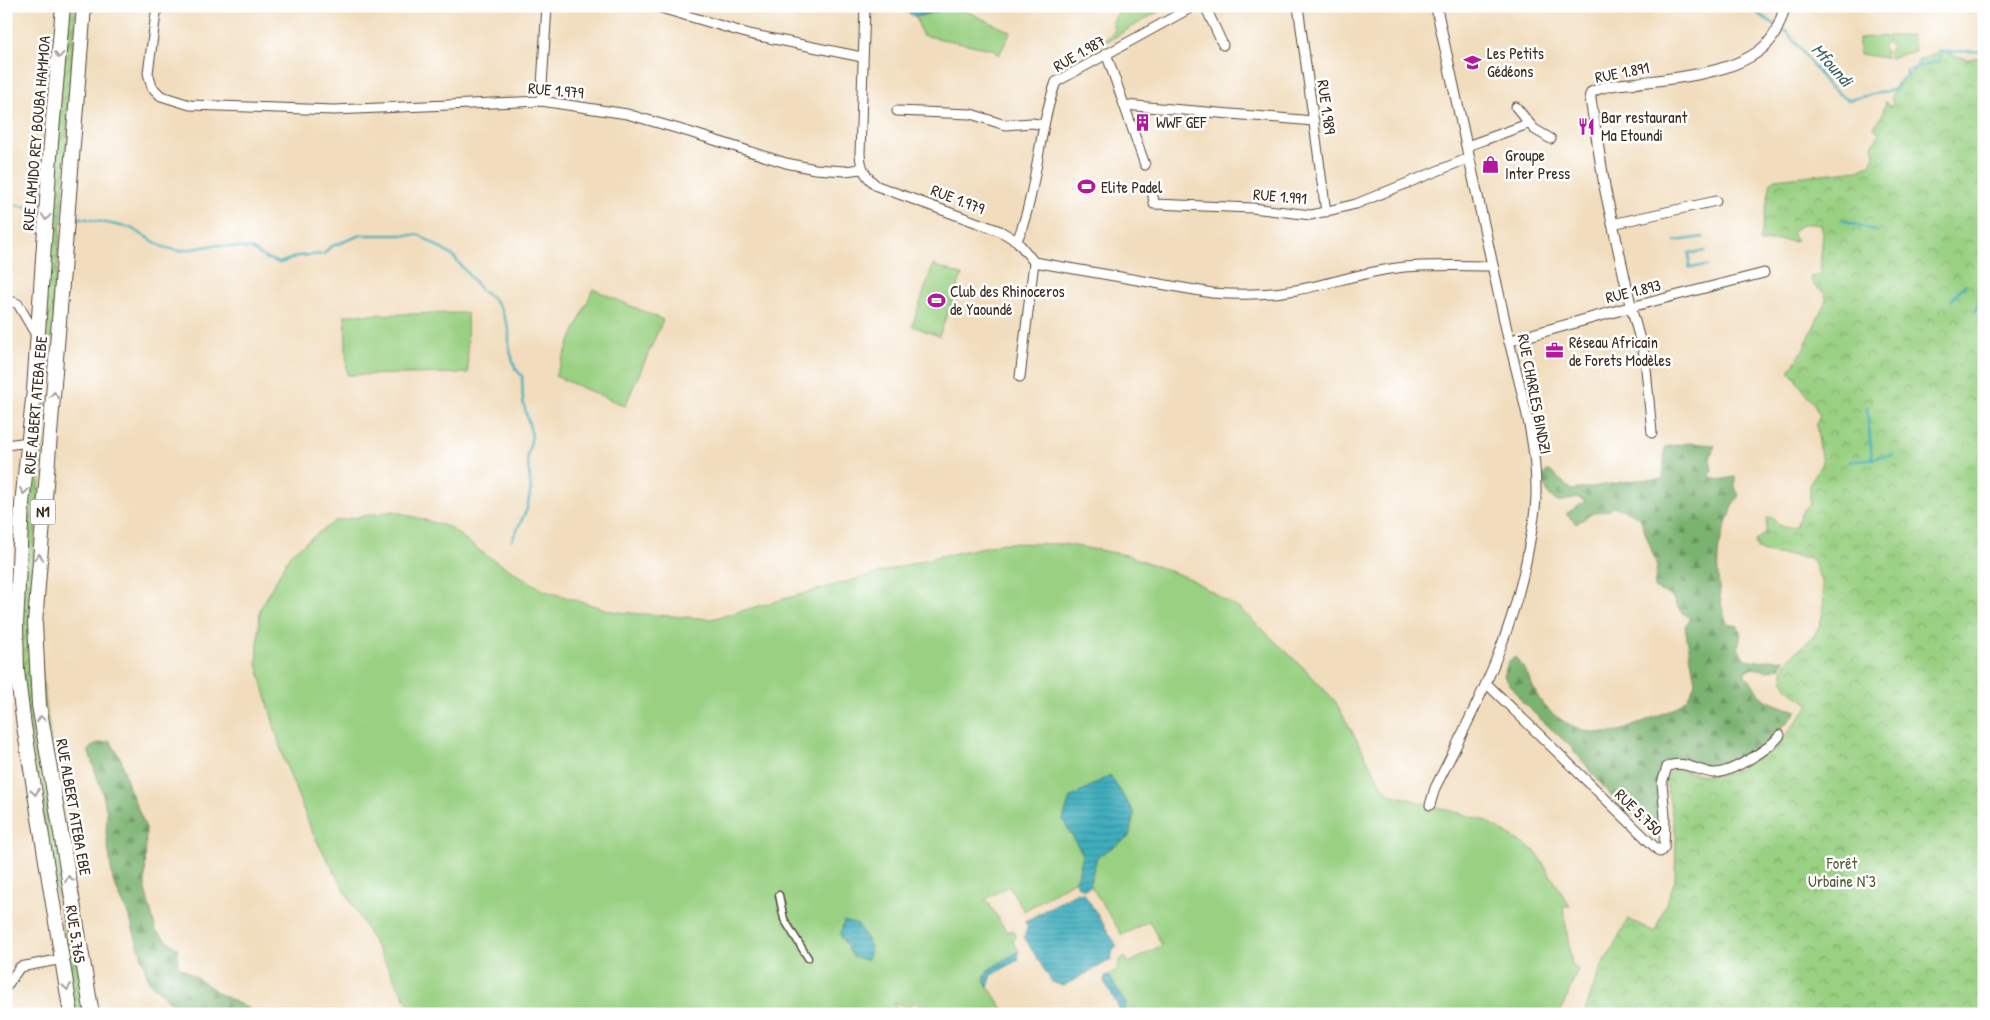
<svg xmlns="http://www.w3.org/2000/svg" width="1990" height="1020" viewBox="0 0 1990 1020" font-family="'Patrick Hand',sans-serif">
<defs>
<pattern id="forest-firs" width="22" height="20" patternUnits="userSpaceOnUse" patternTransform="scale(1.25)"><rect width="22" height="20" fill="#7ab270"/><path d="M5 1l3.5 6h-7zM16 11l3.5 6h-7z" fill="#65915b"/></pattern>
<pattern id="park-crowns" width="20" height="18" patternUnits="userSpaceOnUse" patternTransform="scale(1.25)"><rect width="20" height="18" fill="#99d082"/><path d="M2 6a3 3 0 1 1 6 0M12 15a3 3 0 1 1 6 0" fill="none" stroke="#7ea96a"/></pattern>
<pattern id="garden-furrows" width="10" height="10" patternUnits="userSpaceOnUse" patternTransform="scale(1.25)"><rect width="10" height="10" fill="#99d082"/><path d="M-1 1l2-2M0 10L10 0M9 11l2-2" fill="none" stroke="#7ea96a"/></pattern>
<pattern id="water-rules" width="6" height="5" patternUnits="userSpaceOnUse" patternTransform="scale(1.25)"><rect width="6" height="5" fill="#40aebe"/><path d="M0 2.5h6" fill="none" stroke="#378e9a"/></pattern>
</defs>
<rect width="100%" height="100%" fill="#fff"/>
<filter id="ink" filterUnits="userSpaceOnUse"><feTurbulence type="fractalNoise" baseFrequency=".02" numOctaves="2"/><feDisplacementMap in="SourceGraphic" scale="10" xChannelSelector="R" yChannelSelector="G"/><feConvolveMatrix kernelMatrix="1 2 1 2 8 2 1 2 1" color-interpolation-filters="sRGB"/></filter>
<filter id="wash" filterUnits="userSpaceOnUse"><feTurbulence type="fractalNoise" baseFrequency=".0096" numOctaves="4" result="noise"/><feDisplacementMap in="SourceGraphic" scale="20" xChannelSelector="R" yChannelSelector="G"/><feGaussianBlur stdDeviation="1.12" result="paint"/><feColorMatrix in="noise" values="0 0 0 0 0 0 0 0 0 0 0 0 0 0 0 0 0 1.4 0 .05"/><feComposite in="paint" operator="in"/></filter>
<g filter="url(#wash)">
<rect width="100%" height="100%" fill="#f1ddbd"/>
<!-- grass -->
<g fill="#99d082" stroke="#6a7d50">
<polygon points="955,6 1011,32 999,55 996,53 996,50 922,35 916,17"/>
<polygon points="1122,6 1162,6 1163,9 1101,45 1106,37 1109,38 1116,28 1111,25"/>
<polygon points="1911,35 1915,51 1889,58 1888,52 1892,47 1888,43 1887,36"/>
<polygon points="1885,36 1886,43 1882,47 1886,52 1886,58 1859,54 1859,39 1861,38"/>
<polygon points="933,265 962,275 939,336 912,326"/>
<polygon points="593,289 663,320 625,406 555,376"/>
<polygon points="467,313 468,373 347,375 345,315"/>
<polygon points="393,511 449,527 487,556 545,591 616,612 712,619 936,557 1004,543 1063,544 1127,555 1191,579 1241,610 1306,670 1335,701 1381,784 1390,794 1484,820 1535,851 1570,906 1563,907 1572,966 1578,969 1560,1014 1117,1014 1119,1007 1104,981 1105,976 1117,970 1120,960 1125,957 1129,963 1162,945 1149,921 1122,935 1091,886 1090,882 1097,857 1129,837 1134,813 1110,775 1070,798 1063,820 1083,855 1077,879 1024,911 1009,886 986,899 1007,932 1013,930 1016,936 1013,942 1019,951 988,970 984,980 1003,1009 1003,1014 915,1014 921,1010 916,1002 907,1008 894,1002 900,1014 414,1014 313,834 283,757 257,664 260,609 291,553 335,521"/>
</g>
<!-- forest -->
<g fill="url(#forest-firs)" stroke="#5a6e47">
<path d="M1689,443L1715,445L1710,458L1712,470L1710,476L1718,480L1735,477V488L1739,495L1733,505L1730,516L1728,517C1726,526 1722,534 1720,543C1715,559 1719,611 1728,624L1738,626L1741,634L1738,648L1745,659L1758,661L1784,659L1781,667L1768,671L1754,668L1745,671V676C1752,681 1753,685 1757,691C1765,703 1784,707 1797,711C1782,731 1746,762 1721,767C1698,772 1675,744 1658,770L1662,831L1656,834L1640,818L1622,809L1569,745L1524,704L1504,676L1508,662L1515,657C1527,668 1530,683 1538,697C1552,720 1586,737 1614,732C1627,730 1641,722 1654,717C1671,711 1691,702 1695,682L1685,626L1691,618L1681,612L1671,596L1654,588L1657,566L1641,520L1632,513L1613,506L1610,510L1593,513L1576,524L1566,514L1585,501L1578,498L1557,502L1548,494L1542,477L1547,471H1550L1572,490L1636,480L1663,479L1665,447Z"/>
<polygon points="110,741 121,759 129,788 146,828 145,889 156,931 178,949 178,965 220,994 259,1014 183,1014 149,982 130,919 113,881 106,833 107,813 102,791 88,750 95,744"/>
</g>
<!-- park -->
<path fill="url(#park-crowns)" stroke="#6a7d50" d="M1940,51L1968,59L1984,56V1014H1584L1599,972L1628,919L1655,932L1675,880L1676,836L1666,782L1668,775L1674,769L1710,776L1729,774L1777,747L1810,704C1801,698 1787,692 1784,681C1777,657 1808,647 1816,632C1829,611 1824,576 1810,558C1794,554 1771,556 1757,549L1755,541L1766,532L1767,518L1773,517C1776,527 1786,529 1796,527L1801,513L1810,504V483L1822,463L1816,424L1820,416L1814,404L1789,371L1803,350L1826,300L1825,293L1813,285L1810,277L1817,276L1822,273L1820,269L1823,233L1821,225C1811,223 1798,223 1792,233L1797,240L1795,242L1780,240L1759,242L1771,182L1775,179L1859,170L1870,164L1875,153L1872,145L1879,134L1874,127L1882,115L1886,101L1889,106L1893,104L1891,98L1896,83L1912,73L1919,60Z"/>
<!-- garden -->
<polygon fill="url(#garden-furrows)" stroke="#6a7d50" points="67,6 76,6 60,235 31,589 86,1014 76,1014 67,948 48,849 21,674 22,588"/>
<!-- water -->
<g fill="url(#water-rules)" stroke="#3e6c6e">
<polygon points="916,6 954,6 916,17 902,10"/>
<polygon points="1110,775 1134,813 1129,837 1097,857 1090,882 1091,886 1085,889 1079,887 1074,880 1077,879 1083,854 1063,820 1070,798"/>
<polygon points="1077,892 1084,893 1117,946 1113,949 1111,960 1063,986 1052,982 1024,937 1028,926 1024,922"/>
<polygon points="844,921 858,925 871,947 867,960 853,957 840,935"/>
<polygon points="1019,951 1018,960 992,975 988,987 984,980 988,970"/>
<polygon points="1108,974 1126,1004 1124,1014 1117,1014 1119,1007 1104,981"/>
</g>
<g fill="none" stroke-linecap="round" stroke-linejoin="round">
<!-- stream -->
<g stroke="#40aebe" stroke-width="2.5">
<polyline points="1746,6 1776,25"/>
<polyline points="1781,28 1788,33 1829,87 1848,100 1896,89 1900,81 1907,76 1907,71 1938,61 1941,52 1984,51"/>
<polyline points="6,35 11,6"/>
<polyline points="6,203 42,210"/>
<polyline points="50,211 62,214"/>
<polyline points="72,216 131,228 163,247 179,251 215,245 252,249 265,258 280,263 298,256 324,254 330,247 361,235 420,235 454,257 482,291 491,297 501,309 509,329 509,347 515,368 522,376 523,401 532,436 527,457 531,488 527,509 512,540"/>
<polyline points="1843,220 1875,231"/>
<polyline points="1675,241 1704,237"/>
<polyline points="1706,251 1689,253 1689,267 1707,266"/>
<polyline points="1951,301 1965,284"/>
<polyline points="1975,311 1979,305 1984,309"/>
<polyline points="1867,408 1872,459"/>
<polyline points="1849,462 1893,455"/>
</g>
</g>
</g>
<g filter="url(#ink)">
<g fill="none" stroke-linecap="round" stroke-linejoin="round">
<defs>
<polyline id="pedestrian" points="779,895 784,919 808,958"/>
<g id="minor">
<polyline points="157,6 148,73 152,87 161,96 190,105 334,110 541,101 627,114 689,132 786,163 815,169 845,171 861,169"/>
<polyline points="654,6 749,34 862,57"/>
<path d="M865,6L860,154C861,169 865,176 877,186L1000,231L1017,241L1034,262L1212,293C1240,295 1268,295 1296,290C1330,284 1363,272 1397,268C1429,264 1461,266 1493,266"/>
<polyline points="1205,6 1223,45"/>
<polyline points="1298,6 1326,212"/>
<polyline points="1106,53 1145,165"/>
<polyline points="541,101 547,6"/>
<polyline points="1124,105 1314,121"/>
<polyline points="1516,107 1534,129 1551,139"/>
<polyline points="897,111 971,114 1005,125 1032,123 1044,125"/>
<polyline points="1467,146 1528,124"/>
<polyline points="1152,188 1154,204 1252,208 1311,215 1356,204 1469,158"/>
<polyline points="1612,224 1716,201"/>
<path d="M1017,241C1038,190 1037,134 1056,82L1194,6"/>
<polyline points="6,299 18,304 36,335"/>
<polyline points="1020,377 1034,262"/>
<polyline points="1652,433 1645,358 1631,307 1764,273"/>
<polyline points="6,445 29,442"/>
<path d="M1487,684L1660,852L1664,848L1665,816L1662,783L1667,767C1682,759 1697,771 1713,773C1730,774 1771,748 1780,735"/>
<path d="M1430,805L1435,788C1475,709 1514,635 1529,546C1532,529 1536,511 1536,494C1537,442 1521,391 1509,341"/>
<polyline points="6,987 20,967 63,959"/>
</g>
<path id="tertiary" d="M1436,6L1509,341L1631,307L1605,189L1590,96L1592,92C1604,85 1622,84 1636,83C1676,78 1747,73 1772,38C1778,29 1782,17 1785,6"/>
<g id="trunk">
<polyline points="63,6 51,142 34,390 22,504 16,626 17,671 24,726 71,1014"/>
<polyline points="84,6 35,623 39,705 92,1014"/>
</g>
</defs>
<!-- pedestrian casing -->
<use href="#pedestrian" stroke="#564536" stroke-width="9"/>
<!-- minor casing -->
<use href="#minor" stroke="#564536" stroke-width="11"/>
<!-- tertiary casing -->
<use href="#tertiary" stroke="#564536" stroke-width="12"/>
<!-- trunk casing -->
<use href="#trunk" stroke="#564536" stroke-width="16"/>
<!-- pedestrian -->
<use href="#pedestrian" stroke="#fff" stroke-width="6"/>
<!-- minor -->
<use href="#minor" stroke="#fff" stroke-width="9"/>
<!-- tertiary -->
<use href="#tertiary" stroke="#fff" stroke-width="10"/>
<!-- trunk -->
<use href="#trunk" stroke="#fff" stroke-width="14"/>
</g>
<!-- one-way arrows -->
<defs><path id="oneway-chevron" d="M-2-3.5L2.5 0L-2 3.5" fill="none" stroke-width="1.6" stroke-linecap="round" stroke-linejoin="round" transform="scale(1.25)"/></defs>
<g stroke="#a79f9a">
<use href="#oneway-chevron" transform="translate(59 55) rotate(95)"/>
<use href="#oneway-chevron" transform="translate(46 217) rotate(94)"/>
<use href="#oneway-chevron" transform="translate(54 395) rotate(-85)"/>
<use href="#oneway-chevron" transform="translate(24 491) rotate(96)"/>
<use href="#oneway-chevron" transform="translate(39 557) rotate(-86)"/>
<use href="#oneway-chevron" transform="translate(41 719) rotate(-98)"/>
<use href="#oneway-chevron" transform="translate(35 792) rotate(81)"/>
<use href="#oneway-chevron" transform="translate(69 879) rotate(-100)"/>
<use href="#oneway-chevron" transform="translate(67 987) rotate(81)"/>
</g>
</g>
<!-- icons -->
<defs>
<symbol id="school-bare" viewBox="-9 -9 18 18"><path d="M0-5L7-2L0 1L-7-2ZM-4 1L0 2.5L4 1V4Q0 6-4 4Z" fill="#b5179e" stroke="#fff" stroke-width="2.5" paint-order="stroke"/></symbol>
<symbol id="building-bare" viewBox="-9 -9 18 18"><path d="M-4-6H4V6H1V3H-1V6H-4ZM-2.5-4.3h1.7v1.8h-1.7ZM.8-4.3h1.7v1.8H.8ZM-2.5-1h1.7V.8h-1.7ZM.8-1h1.7V.8H.8Z" fill="#b5179e" stroke="#fff" stroke-width="2.5" paint-order="stroke"/></symbol>
<symbol id="restaurant-bare" viewBox="-9 -9 18 18"><path d="M-5-6h1v4h1v-4h1v4h1v-4h1v5L-1.5 .5V6h-2V.5L-5-1ZM5-6V6H3V1.5H1.5Q1.5-4 5-6Z" fill="#b5179e" stroke="#fff" stroke-width="2.5" paint-order="stroke"/></symbol>
<symbol id="shop-bare" viewBox="-9 -9 18 18"><path d="M-5-2.5h2.3a2.7 3.5 0 0 1 5.4 0H5L5.5 6h-11ZM-1.5-2.5h3a1.5 2.3 0 0 0-3 0Z" fill="#b5179e" stroke="#fff" stroke-width="2.5" paint-order="stroke"/></symbol>
<symbol id="stadium-bare" viewBox="-9 -9 18 18"><path d="M0-5a6.5 5 0 1 0 0 10a6.5 5 0 1 0 0-10ZM-3.5-1.8h7v3.6h-7Z" fill="#b5179e" stroke="#fff" stroke-width="2.5" paint-order="stroke"/></symbol>
<symbol id="office-bare" viewBox="-9 -9 18 18"><path d="M-6-3h4V-5.5h4V-3h4V5H-6ZM-1-4.5V-3h2v-1.5ZM-6 0V1H6V0Z" fill="#b5179e" stroke="#fff" stroke-width="2.5" paint-order="stroke"/></symbol>
</defs>
<g fill-rule="evenodd">
<use href="#school-bare" x="1460" y="50" width="25" height="25"/>
<use href="#building-bare" x="1130" y="110" width="25" height="25"/>
<use href="#restaurant-bare" x="1574" y="114" width="25" height="25"/>
<use href="#shop-bare" x="1478" y="152" width="25" height="25"/>
<use href="#stadium-bare" x="1074" y="174" width="25" height="25"/>
<use href="#stadium-bare" x="924" y="288" width="25" height="25"/>
<use href="#office-bare" x="1542" y="338" width="25" height="25"/>
</g>
<g text-anchor="middle" stroke-width="5" stroke-linejoin="round" paint-order="stroke">
<!-- shield labels -->
<rect fill="#fff" stroke="#766a62" stroke-width="1" x="30.5" y="499.5" width="25" height="25" rx="4"/>
<g font-size="15" font-weight="bold" fill="#3b2a1e">
<text x="43" y="517">N1</text>
</g>
<!-- street labels -->
<g font-size="16" fill="#3b2a1e" stroke="#fff">
<text transform="translate(1079 53) rotate(-30)" y="6">RUE 1.987</text>
<text transform="translate(1622 72) rotate(-11)" y="6">RUE 1.891</text>
<text transform="translate(556 90) rotate(5)" y="6">RUE 1.979</text>
<text transform="translate(1327 107) rotate(82)" y="6">RUE 1.989</text>
<text transform="translate(36 133) rotate(-85)" y="6">RUE LAMIDO REY BOUBA HAMMOA</text>
<text transform="translate(1280 196) rotate(5)" y="6">RUE 1.991</text>
<text transform="translate(958 199) rotate(21)" y="6">RUE 1.979</text>
<text transform="translate(1633 291) rotate(-14)" y="6">RUE 1.893</text>
<text transform="translate(1535 394) rotate(79)" y="6">RUE CHARLES BINDZI</text>
<text transform="translate(35 405) rotate(-85)" y="6">RUE ALBERT ATEBA EBE</text>
<text transform="translate(74 807) rotate(80)" y="6">RUE ALBERT ATEBA EBE</text>
<text transform="translate(1639 812) rotate(44)" y="6">RUE 5.750</text>
<text transform="translate(76 934) rotate(81)" y="6">RUE 5.765</text>
</g>
<!-- poi labels -->
<g font-size="16" fill="#3b2a1e" stroke="#fff" text-anchor="start">
<text x="1487" y="59">Les Petits<tspan x="1487" dy="18">Gédéons</tspan></text>
<text x="1601" y="123">Bar restaurant<tspan x="1601" dy="18">Ma Etoundi</tspan></text>
<text x="1156" y="128">WWF GEF</text>
<text x="1505" y="161">Groupe<tspan x="1505" dy="18">Inter Press</tspan></text>
<text x="1101" y="193">Elite Padel</text>
<text x="950" y="297">Club des Rhinoceros<tspan x="950" dy="18">de Yaoundé</tspan></text>
<text x="1569" y="348">Réseau Africain<tspan x="1569" dy="18">de Forets Modèles</tspan></text>
</g>
<!-- park labels -->
<g font-size="16" fill="#575c3c" stroke="#fff">
<text x="1842" y="869">Forêt<tspan x="1842" dy="18">Urbaine N°3</tspan></text>
</g>
<!-- water labels -->
<g font-size="18" font-style="italic" fill="#3d5f5e" stroke="#fff">
<text transform="translate(1832 65) rotate(48)" y="6">Mfoundi</text>
</g>
</g>
<!-- margin -->
<rect width="1990" height="1020" fill="none" stroke="#fff" stroke-width="25"/>
</svg>
